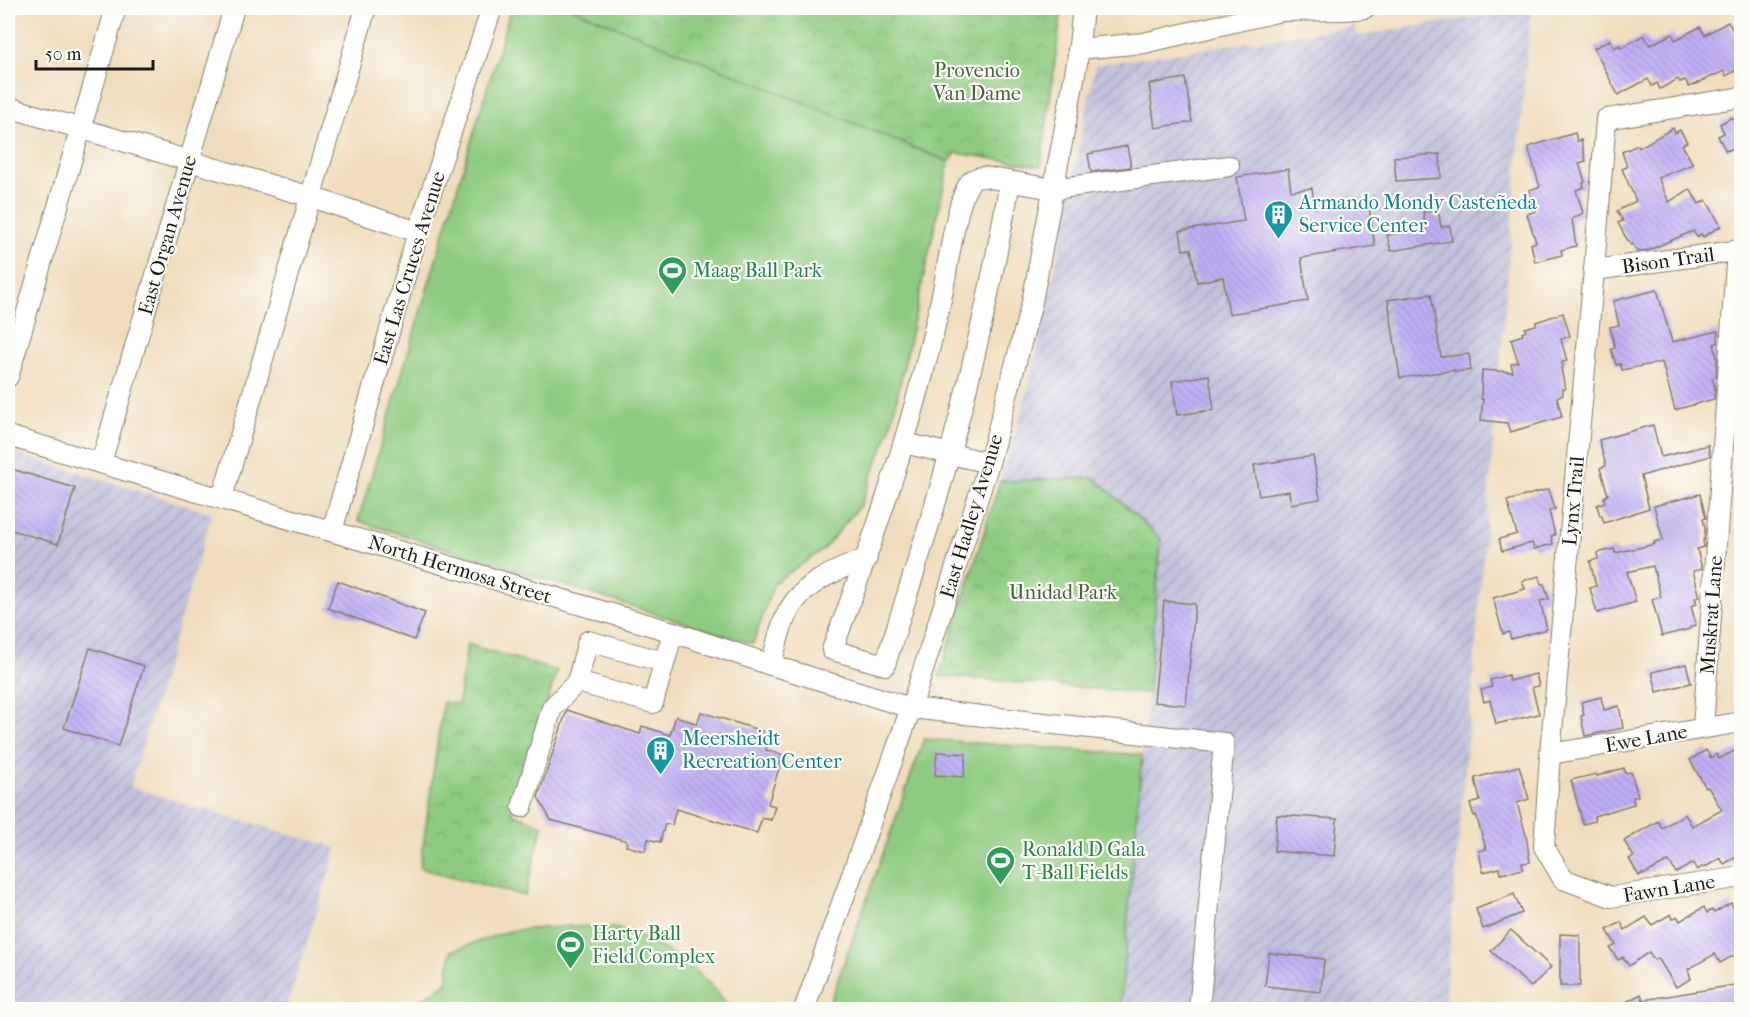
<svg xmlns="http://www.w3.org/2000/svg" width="1749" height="1017" viewBox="0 0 1749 1017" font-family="'IM FELL French Canon',serif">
<defs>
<pattern id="industrial-furrows" width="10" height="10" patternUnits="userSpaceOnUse" patternTransform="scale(1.5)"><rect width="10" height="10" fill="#c3c1db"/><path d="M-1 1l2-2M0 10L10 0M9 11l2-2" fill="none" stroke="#a7a5bb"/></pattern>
<pattern id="park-crowns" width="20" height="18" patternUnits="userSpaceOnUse" patternTransform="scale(1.5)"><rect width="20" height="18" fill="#8ecb80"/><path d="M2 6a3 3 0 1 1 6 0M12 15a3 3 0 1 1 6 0" fill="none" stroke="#7aae6e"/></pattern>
<pattern id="building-back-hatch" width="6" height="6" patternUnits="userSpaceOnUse" patternTransform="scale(1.5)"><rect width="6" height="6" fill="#beaef4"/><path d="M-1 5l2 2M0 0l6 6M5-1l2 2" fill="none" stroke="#a395d1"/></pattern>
</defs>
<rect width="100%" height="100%" fill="#fdfcf7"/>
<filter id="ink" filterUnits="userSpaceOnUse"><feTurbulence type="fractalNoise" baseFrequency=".0167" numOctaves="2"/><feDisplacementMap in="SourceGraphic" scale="12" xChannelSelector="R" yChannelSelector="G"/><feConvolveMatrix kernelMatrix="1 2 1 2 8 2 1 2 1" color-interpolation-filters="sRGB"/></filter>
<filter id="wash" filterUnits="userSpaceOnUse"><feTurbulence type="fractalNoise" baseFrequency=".008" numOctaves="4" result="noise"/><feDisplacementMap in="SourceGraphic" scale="24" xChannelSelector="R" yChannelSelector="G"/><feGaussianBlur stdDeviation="1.35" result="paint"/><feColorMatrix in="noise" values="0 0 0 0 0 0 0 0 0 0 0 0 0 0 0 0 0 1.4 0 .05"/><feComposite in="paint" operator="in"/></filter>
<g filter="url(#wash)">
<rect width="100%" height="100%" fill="#f0ddbd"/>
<!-- industrial -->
<g fill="url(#industrial-furrows)">
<polygon points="1531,8 1444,1009 1120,1009 1161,539 1095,478 1000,481 1028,389 1052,286 1095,65 1355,26 1357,36"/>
<polygon points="8,451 212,513 130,787 337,848 286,1009 8,1009"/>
</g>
<!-- park -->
<g fill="url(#park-crowns)" stroke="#55744e" stroke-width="1.5">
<polygon points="571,8 1062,8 1041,166 956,153 949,162"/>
<polygon points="1095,478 1161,539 1148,693 939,676 1000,481"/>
<polygon points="467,644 557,671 512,813 543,825 525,896 420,868 443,702 458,704"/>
</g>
<!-- pitch -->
<g fill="#8ecb80" stroke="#55744e" stroke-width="1.5">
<polygon points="511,8 571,8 949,162 890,429 861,504 823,550 774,583 753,644 358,521"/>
<polygon points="924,739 1142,755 1120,1009 827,1010"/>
<path d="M568,926C584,927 615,926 628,931C665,946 709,976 730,1009H407L447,983L451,951L509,931Z"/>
</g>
<g id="blocks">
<!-- building -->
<g fill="url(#building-back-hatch)">
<polygon points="1728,22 1742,46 1742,67 1726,76 1724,71 1689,87 1685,80 1680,82 1678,79 1660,89 1657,83 1652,86 1648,79 1618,95 1594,48 1610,40 1614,48 1620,45 1621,48 1644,35 1650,45 1672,34 1675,40 1700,27 1705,35"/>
<polygon points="1185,78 1192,122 1155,128 1149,84"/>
<polygon points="1732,117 1742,135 1742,145 1726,151 1718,136 1724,133 1720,124"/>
<polygon points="1673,128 1675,133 1680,130 1687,142 1682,145 1693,164 1658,178 1669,202 1690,189 1699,204 1706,200 1721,226 1703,237 1701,234 1697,237 1693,231 1649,250 1637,252 1633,244 1631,245 1625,236 1618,223 1623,221 1617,211 1636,201 1622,169 1627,167 1622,152 1638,145 1639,148"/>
<polygon points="1575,133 1577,141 1581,140 1586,161 1579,163 1585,182 1583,183 1584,187 1576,190 1583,213 1572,219 1576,246 1561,250 1562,255 1535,262 1531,244 1536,242 1527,214 1536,211 1529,190 1540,187 1528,147"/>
<polygon points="1127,146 1131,167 1091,172 1088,154"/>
<polygon points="1440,154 1441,178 1396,181 1394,157"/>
<polygon points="1288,169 1291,191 1312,188 1315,208 1368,200 1375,246 1301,258 1308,301 1229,314 1223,277 1197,282 1191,249 1183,250 1180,231 1244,221 1237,177"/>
<polygon points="1438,210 1441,227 1450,226 1452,241 1391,251 1387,235 1426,230 1423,212"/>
<polygon points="1657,290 1672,342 1718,331 1718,343 1714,344 1717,358 1716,377 1712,378 1715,387 1714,399 1675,410 1662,362 1622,370 1620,364 1616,365 1611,349 1615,348 1610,327 1619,325 1613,301"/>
<polygon points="1431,294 1441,357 1469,354 1471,370 1455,372 1455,370 1400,378 1388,300"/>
<polygon points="1563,313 1570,336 1561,339 1567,361 1562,362 1563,368 1561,368 1565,389 1562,389 1563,395 1557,397 1562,417 1510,432 1507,423 1481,420 1483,399 1481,399 1482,370 1513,372 1511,364 1518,362 1511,339 1523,335 1522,333 1526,331 1525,328 1536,325 1536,322"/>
<polygon points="1209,375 1214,410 1177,415 1172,381"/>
<polygon points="1653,425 1661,457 1708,445 1710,456 1641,476 1649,508 1604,523 1602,516 1600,516 1597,505 1605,502 1604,497 1608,495 1600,468 1606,466 1599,440"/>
<polygon points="1313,456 1320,499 1291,504 1289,491 1259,496 1254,465"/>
<polygon points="8,468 75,488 58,544 8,529"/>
<polygon points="1549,489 1555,509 1549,511 1555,535 1551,536 1553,544 1534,549 1532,543 1502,551 1499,539 1517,534 1507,501"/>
<polygon points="1700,494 1706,518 1703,519 1705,528 1704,540 1703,540 1704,547 1697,549 1702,569 1693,571 1700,597 1695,598 1697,604 1691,606 1696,625 1690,627 1690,629 1662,636 1652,599 1661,597 1653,566 1627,572 1636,602 1597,613 1590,588 1596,586 1590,561 1598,559 1597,553 1614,549 1615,553 1655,544 1654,542 1663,540 1654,506"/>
<polygon points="1539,576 1541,584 1544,584 1549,599 1540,601 1547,629 1511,639 1509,632 1503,634 1493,598 1525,589 1522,581"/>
<polygon points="338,581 425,613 414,640 328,608"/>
<polygon points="1164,601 1195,604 1186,705 1154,702"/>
<polygon points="90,648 144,666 118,746 64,728"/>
<polygon points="1686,664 1691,683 1657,692 1652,672"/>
<polygon points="1536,674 1539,686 1532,687 1539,714 1496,724 1490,700 1484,702 1481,690 1492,687 1490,680 1508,675 1509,681"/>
<polygon points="1601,697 1604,710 1619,706 1623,728 1585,736 1581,716 1584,715 1581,702"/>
<polygon points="567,710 640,734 642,726 670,735 676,716 697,724 701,712 769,733 766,750 783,755 768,804 775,806 771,820 762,818 757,833 676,809 672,825 665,824 660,842 648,839 645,851 626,846 627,841 551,820 538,797"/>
<polygon points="1738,749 1742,756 1742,854 1724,864 1720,858 1704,868 1702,867 1697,870 1693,863 1676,873 1669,861 1643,875 1642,873 1639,876 1629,859 1634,857 1624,841 1658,821 1662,828 1685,814 1692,826 1722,810 1708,787 1706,788 1690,760 1706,750 1711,758 1716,754 1719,759"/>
<polygon points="937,752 966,754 964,777 935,775"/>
<polygon points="1519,766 1529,799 1517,803 1526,835 1530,862 1522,863 1523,869 1501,874 1500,868 1483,872 1479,851 1486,849 1476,815 1474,816 1470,804 1480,801 1475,778"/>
<polygon points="1624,768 1625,773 1631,772 1638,796 1633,797 1634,804 1594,816 1595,821 1583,824 1571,780 1596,774 1597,776"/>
<polygon points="1277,815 1337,819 1334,856 1274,851"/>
<polygon points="1514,894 1522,913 1483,929 1476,909"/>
<polygon points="1731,903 1737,915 1742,913 1742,951 1720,963 1715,954 1688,969 1691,979 1676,987 1658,958 1654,960 1649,952 1629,966 1623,957 1618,960 1610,948 1616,945 1607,930 1621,922 1625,930 1646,917 1652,925 1671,914 1673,919 1677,916 1680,921 1704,907 1707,913 1712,910 1714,913"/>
<polygon points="1511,930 1551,967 1531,987 1491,951"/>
<polygon points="1560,934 1580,935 1580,986 1560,986"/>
<polygon points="1269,953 1324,959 1321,992 1265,986"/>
<polygon points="1742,984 1742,1010 1611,1010 1641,994 1643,1000"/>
</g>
</g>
</g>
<g filter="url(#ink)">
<use href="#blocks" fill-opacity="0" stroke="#867c6c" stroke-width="1.5"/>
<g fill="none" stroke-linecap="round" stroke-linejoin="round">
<defs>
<g id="minor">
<polyline points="1281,11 1344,10 1365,8"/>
<polyline points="1078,49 1144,43 1281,11 1282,8"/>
<polyline points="1742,97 1606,119 1594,270 1550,754 1544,847 1563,879 1611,897 1742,877"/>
<polyline points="8,107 311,197 418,232"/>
<path d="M1010,182C992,283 970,383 942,481C924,543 904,604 885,665L832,650C877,532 917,413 943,290C948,265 956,203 969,184C973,178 978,177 985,177L1053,189L1229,166"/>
<polyline points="1594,270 1742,250"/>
<polyline points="8,377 116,8"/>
<polyline points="8,436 673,632 771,665 911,708 1224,743 1199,1010"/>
<polyline points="904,443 989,463"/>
<polyline points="101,463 234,8"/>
<polyline points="222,498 366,8"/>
<polyline points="332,531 418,232 492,8"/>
<polyline points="664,662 588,641 577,682 653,703 673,632"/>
<path d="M771,665C776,648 779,628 788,612C803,582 838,570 867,558"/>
<polyline points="1703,728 1737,250"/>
<polyline points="1550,754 1742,722"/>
<polyline points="522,807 552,708 577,682"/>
<polyline points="804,1010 911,708 989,463 1032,302 1077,63 1083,8"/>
</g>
</defs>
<!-- minor casing -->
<use href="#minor" stroke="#867c6c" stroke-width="22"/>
<!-- minor -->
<use href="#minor" stroke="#fff" stroke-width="20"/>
</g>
</g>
<!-- icons -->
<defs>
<symbol id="building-pin" viewBox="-11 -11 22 30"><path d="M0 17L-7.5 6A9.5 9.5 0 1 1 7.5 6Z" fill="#0f9aa8" stroke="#fdfcf7"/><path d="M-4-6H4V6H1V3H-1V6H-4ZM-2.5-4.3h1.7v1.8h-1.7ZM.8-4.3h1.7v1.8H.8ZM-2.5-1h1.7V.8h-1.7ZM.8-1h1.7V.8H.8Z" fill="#fff"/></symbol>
<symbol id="stadium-pin" viewBox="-11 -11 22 30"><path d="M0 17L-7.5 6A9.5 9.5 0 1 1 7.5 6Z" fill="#2e9e5b" stroke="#fdfcf7"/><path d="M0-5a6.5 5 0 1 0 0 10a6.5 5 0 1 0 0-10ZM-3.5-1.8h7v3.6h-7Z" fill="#fff"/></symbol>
</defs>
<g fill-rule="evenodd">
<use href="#building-pin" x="1262" y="198" width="33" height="45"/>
<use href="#stadium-pin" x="656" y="254" width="33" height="45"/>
<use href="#building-pin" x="644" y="734" width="33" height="45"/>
<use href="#stadium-pin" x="984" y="844" width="33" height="45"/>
<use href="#stadium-pin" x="554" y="928" width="33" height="45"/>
</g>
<g text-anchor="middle" stroke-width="4.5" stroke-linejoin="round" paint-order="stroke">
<!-- park labels -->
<g font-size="20" fill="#4a6244" stroke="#fdfcf7">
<text x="977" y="77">Provencio<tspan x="977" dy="23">Van Dame</tspan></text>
<text x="1063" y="599">Unidad Park</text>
</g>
<!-- culture labels -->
<g font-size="20" fill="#0d838f" stroke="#fdfcf7" text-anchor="start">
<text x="1299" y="209">Armando Mondy Casteñeda<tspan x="1299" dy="23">Service Center</tspan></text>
<text x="682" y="745">Meersheidt<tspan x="682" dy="23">Recreation Center</tspan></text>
</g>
<!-- street labels -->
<g font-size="20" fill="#1c1c1c" stroke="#fdfcf7">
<text transform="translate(167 235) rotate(-74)" y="7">East Organ Avenue</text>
<text transform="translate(1668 260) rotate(-8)" y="7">Bison Trail</text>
<text transform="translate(409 268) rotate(-73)" y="7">East Las Cruces Avenue</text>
<text transform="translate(1573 501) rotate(-85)" y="7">Lynx Trail</text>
<text transform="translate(971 516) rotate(-73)" y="7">East Hadley Avenue</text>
<text transform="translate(460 569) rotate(17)" y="7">North Hermosa Street</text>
<text transform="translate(1711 615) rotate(-86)" y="7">Muskrat Lane</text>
<text transform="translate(1646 738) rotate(-10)" y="7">Ewe Lane</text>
<text transform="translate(1669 888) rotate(-9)" y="7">Fawn Lane</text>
</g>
<!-- leisure labels -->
<g font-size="20" fill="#27864d" stroke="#fdfcf7" text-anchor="start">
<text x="693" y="277">Maag Ball Park</text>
<text x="1022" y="856">Ronald D Gala<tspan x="1022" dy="23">T-Ball Fields</tspan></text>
<text x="592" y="940">Harty Ball<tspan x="592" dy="23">Field Complex</tspan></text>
</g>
</g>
<!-- margin -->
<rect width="1749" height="1017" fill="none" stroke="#fdfcf7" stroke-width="30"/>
<!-- scale -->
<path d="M36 60v9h117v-9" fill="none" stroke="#1c1c1c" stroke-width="3"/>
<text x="45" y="60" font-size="18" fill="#1c1c1c" stroke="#fdfcf7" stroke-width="4.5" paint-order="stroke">50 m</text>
</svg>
